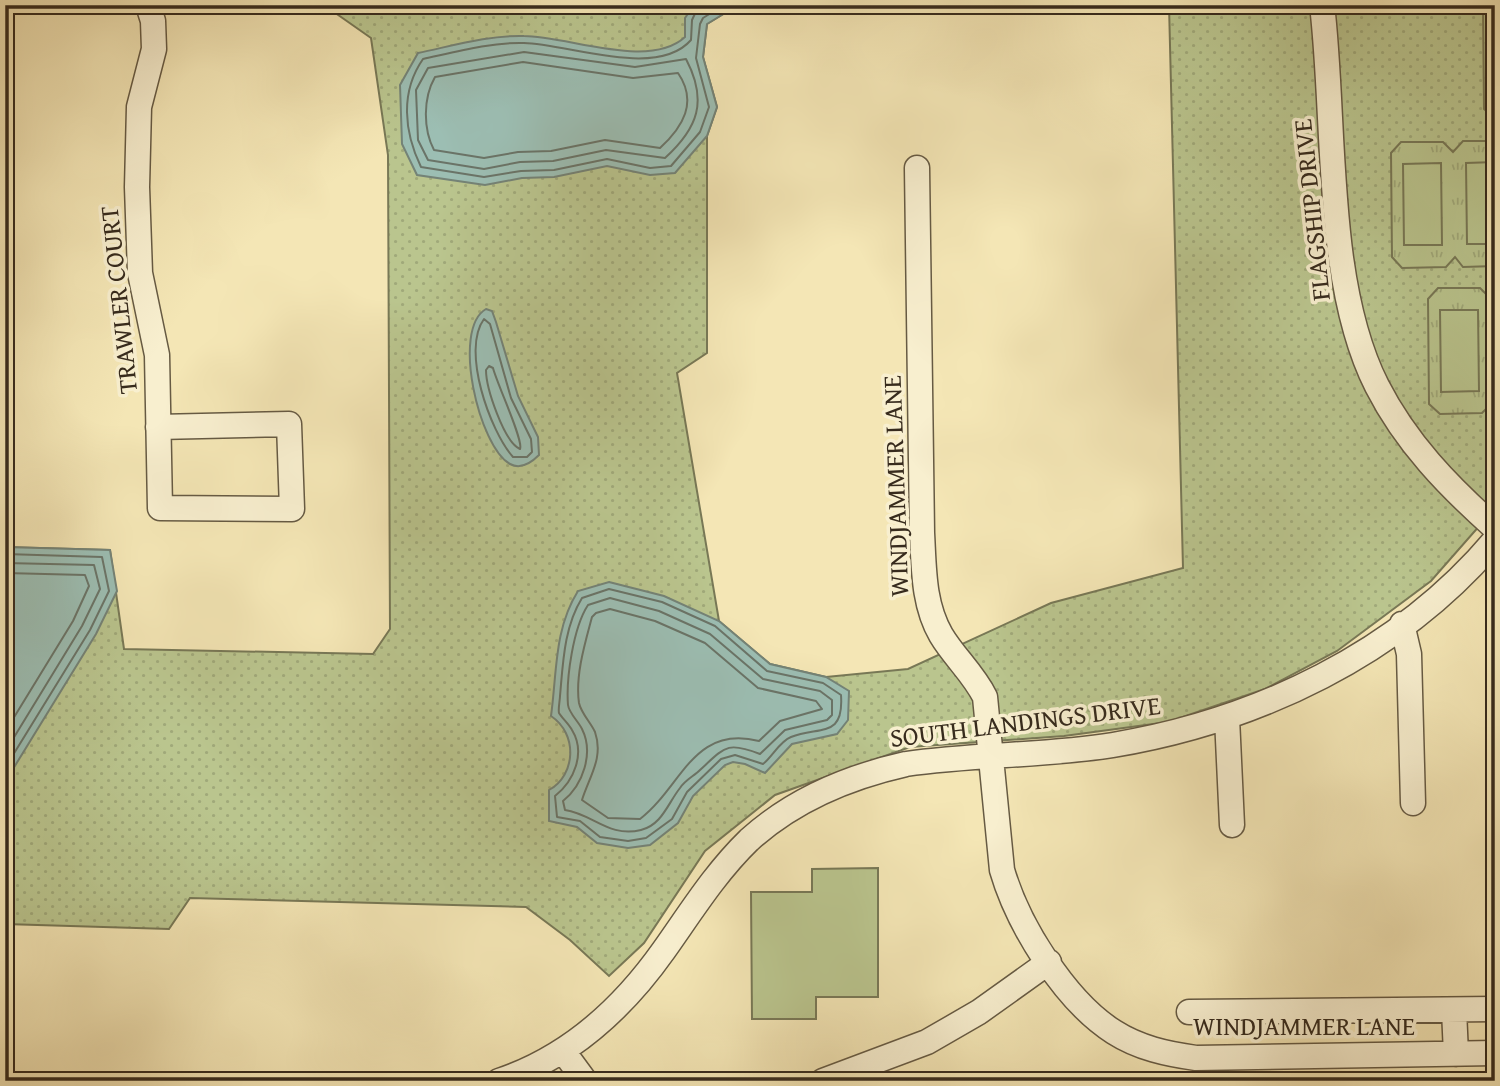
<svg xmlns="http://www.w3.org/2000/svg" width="1500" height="1086" viewBox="0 0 1500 1086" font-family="'Gentium Book Plus',serif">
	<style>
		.grass { fill: url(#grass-dots); stroke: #787856; stroke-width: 2 }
		.park { fill: url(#park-tufts); stroke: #787856; stroke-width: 2 }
		.pitch { fill: #bac58e; stroke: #787856; stroke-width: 2 }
		.water { fill: #9cbeb3; stroke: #748377; stroke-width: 2 }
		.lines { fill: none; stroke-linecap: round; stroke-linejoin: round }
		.shore { stroke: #6a7468; stroke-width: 2 }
		.minor-casing { stroke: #665a43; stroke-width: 27 }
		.minor { stroke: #f8efcf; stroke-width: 24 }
		.labels { text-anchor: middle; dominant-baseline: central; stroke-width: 7; stroke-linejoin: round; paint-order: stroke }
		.street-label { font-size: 26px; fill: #372b1d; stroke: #f8efcf }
	</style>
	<defs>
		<pattern id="grass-dots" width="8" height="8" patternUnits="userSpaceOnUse" patternTransform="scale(1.75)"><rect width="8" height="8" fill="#bac58e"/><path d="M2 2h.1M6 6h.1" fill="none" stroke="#a0a97a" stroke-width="1.8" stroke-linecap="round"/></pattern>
		<pattern id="park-tufts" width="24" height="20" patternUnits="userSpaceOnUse" patternTransform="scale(1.75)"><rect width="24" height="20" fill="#bac58e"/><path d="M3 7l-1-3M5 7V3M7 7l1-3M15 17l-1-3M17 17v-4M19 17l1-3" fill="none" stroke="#a0a97a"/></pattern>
	</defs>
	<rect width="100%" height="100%" fill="#f4e6b5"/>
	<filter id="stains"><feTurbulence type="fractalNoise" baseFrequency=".00286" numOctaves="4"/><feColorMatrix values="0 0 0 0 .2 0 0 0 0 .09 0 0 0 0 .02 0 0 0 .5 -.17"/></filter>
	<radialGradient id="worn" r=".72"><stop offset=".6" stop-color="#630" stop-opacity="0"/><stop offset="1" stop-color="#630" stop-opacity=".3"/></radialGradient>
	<path class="grass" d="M324,5H738L707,24L703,57L717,107L707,136V353L677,373L719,621L770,664L826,677L908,669L1051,603L1183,568L1169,5H1495V508L1431,581L1337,651L1265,689L1168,722L1064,736L910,747L775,795L705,851L644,943L609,976L570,940L526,907L190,898L169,929L5,924V547L110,550L124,649L373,654L390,629L388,155L371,38Z"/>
	<path class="park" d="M1483,5H1495V118L1484,109Z
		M1463,141H1495V266L1463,267L1455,257L1446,267L1402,268L1392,257L1391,153L1401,142H1443L1453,152Z
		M1438,288H1480L1490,298L1495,294V405L1492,403L1482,413L1440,414L1429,404L1428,299Z"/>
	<path class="pitch" d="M1495,162V244H1467L1466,163Z
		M1441,163L1442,245H1404L1403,164Z
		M1440,310H1478L1479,391L1441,392Z
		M878,868V997H816V1019H752L751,892H812V869Z"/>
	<path class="water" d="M694,5H738L707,24L703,57L717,107L707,136L675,173L650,175L607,166L554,177L522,178L485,185L417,175L402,144L400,85L418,53C452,46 489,35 524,36C568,36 649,70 685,37V18Z
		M486,309L492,311L496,322L518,396L538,437L539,455C531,463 521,470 510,464C479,447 451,329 486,309Z
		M5,547L110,550L117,591L96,634L5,782Z
		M609,582L664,596L719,621L770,664L826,677L849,691L848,720L837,734L792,744L765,773L745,764L733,762L725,765L693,796L678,823L650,845L628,848L597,843L577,827L549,821V790C576,775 578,734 551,716C557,673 554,629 578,591Z"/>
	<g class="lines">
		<path class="shore" d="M699,5L692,20L691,40C657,79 569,44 524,43C492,42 455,52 423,59C400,92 404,132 421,167L484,177L521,171L554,170L607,159L650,168L671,166L700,132L709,107L696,58L700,24L703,18L724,5
			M524,52L635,67L686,59C708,101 698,128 665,158L606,150L553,161L520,162L484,169L428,160L418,140L416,90L428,68Z
			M523,62L633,78L678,73C698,102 683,127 660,148L605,140L551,151L518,152L484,158L434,150C423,129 423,98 435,77Z
			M484,319L490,324L511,398L531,439L532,452L527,457H513C490,431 461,350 484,319Z
			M489,366L493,368C497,384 524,441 520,449C504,442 486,388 486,370Z
			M5,554L102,557L109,591L90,630L5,768
			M5,563L94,565L100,589L82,626L5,752
			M5,573L85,575L89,586L73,621L5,732
			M609,589L662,602L715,626L767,671L823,683L841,695C844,738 821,726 791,737C780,741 772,757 763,764L735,755L721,759L687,792L672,819L646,838L628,841L600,837L580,821L557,817L555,796C574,781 586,753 572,730C569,724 562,718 559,713C558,709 560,700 560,696C563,663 564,627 582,598Z
			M610,598L659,611L710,634L763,679L820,691L832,700V715L827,720L785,730L760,754C727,741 725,747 700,770C694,776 685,780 680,788C668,803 662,825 641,830C609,838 593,814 565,810L563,801C583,785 594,753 582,729C578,721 569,713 568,705C566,679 573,628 588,605Z
			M610,609L655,621L705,643L758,688L816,701L822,709L780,721L759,741C693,724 682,787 640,819L608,818L582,800C589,777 604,758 595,732C591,723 581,713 579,703C575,676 585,643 592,617L596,613Z"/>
		<g class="minor-casing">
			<path id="minor" d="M148,5L153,21L154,49L139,107L137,187L140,273L157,355L160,508L292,509L289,424L158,427
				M1322,5C1336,121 1324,282 1377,386C1406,443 1448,486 1495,528
				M917,168L922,533C924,568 923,604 941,635C954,657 973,673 985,697L1002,870C1018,925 1065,1001 1114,1032C1139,1048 1167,1054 1196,1058L1495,1053
				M1402,624L1409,654L1413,803
				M1227,718L1232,825
				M1454,1010L1456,1054
				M1189,1012L1495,1009
				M563,1051L585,1081
				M499,1081C568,1058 623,1008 664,950C691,912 715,873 749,840C793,800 848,777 906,764C974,754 1045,756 1113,745C1257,721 1399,654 1495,540
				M823,1081L927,1042L979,1012L1049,962"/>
		</g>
		<use href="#minor" class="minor"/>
	</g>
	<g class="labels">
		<g class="street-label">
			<text transform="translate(1311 210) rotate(-96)">FLAGSHIP DRIVE</text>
			<text transform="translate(118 300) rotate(-96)">TRAWLER COURT</text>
			<text transform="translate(895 486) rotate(-92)">WINDJAMMER LANE</text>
			<text transform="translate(1025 721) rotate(-7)">SOUTH LANDINGS DRIVE</text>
			<text x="1304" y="1025">WINDJAMMER LANE</text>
		</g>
	</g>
	<rect width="1500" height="1086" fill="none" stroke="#f4e6b5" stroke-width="28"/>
	<rect x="7" y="7" width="1486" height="1072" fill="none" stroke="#372b1d" stroke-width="3.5"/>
	<rect x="14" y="14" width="1472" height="1058" fill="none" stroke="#372b1d" stroke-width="2"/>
	<rect width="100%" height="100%" filter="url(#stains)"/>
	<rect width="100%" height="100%" fill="url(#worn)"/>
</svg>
